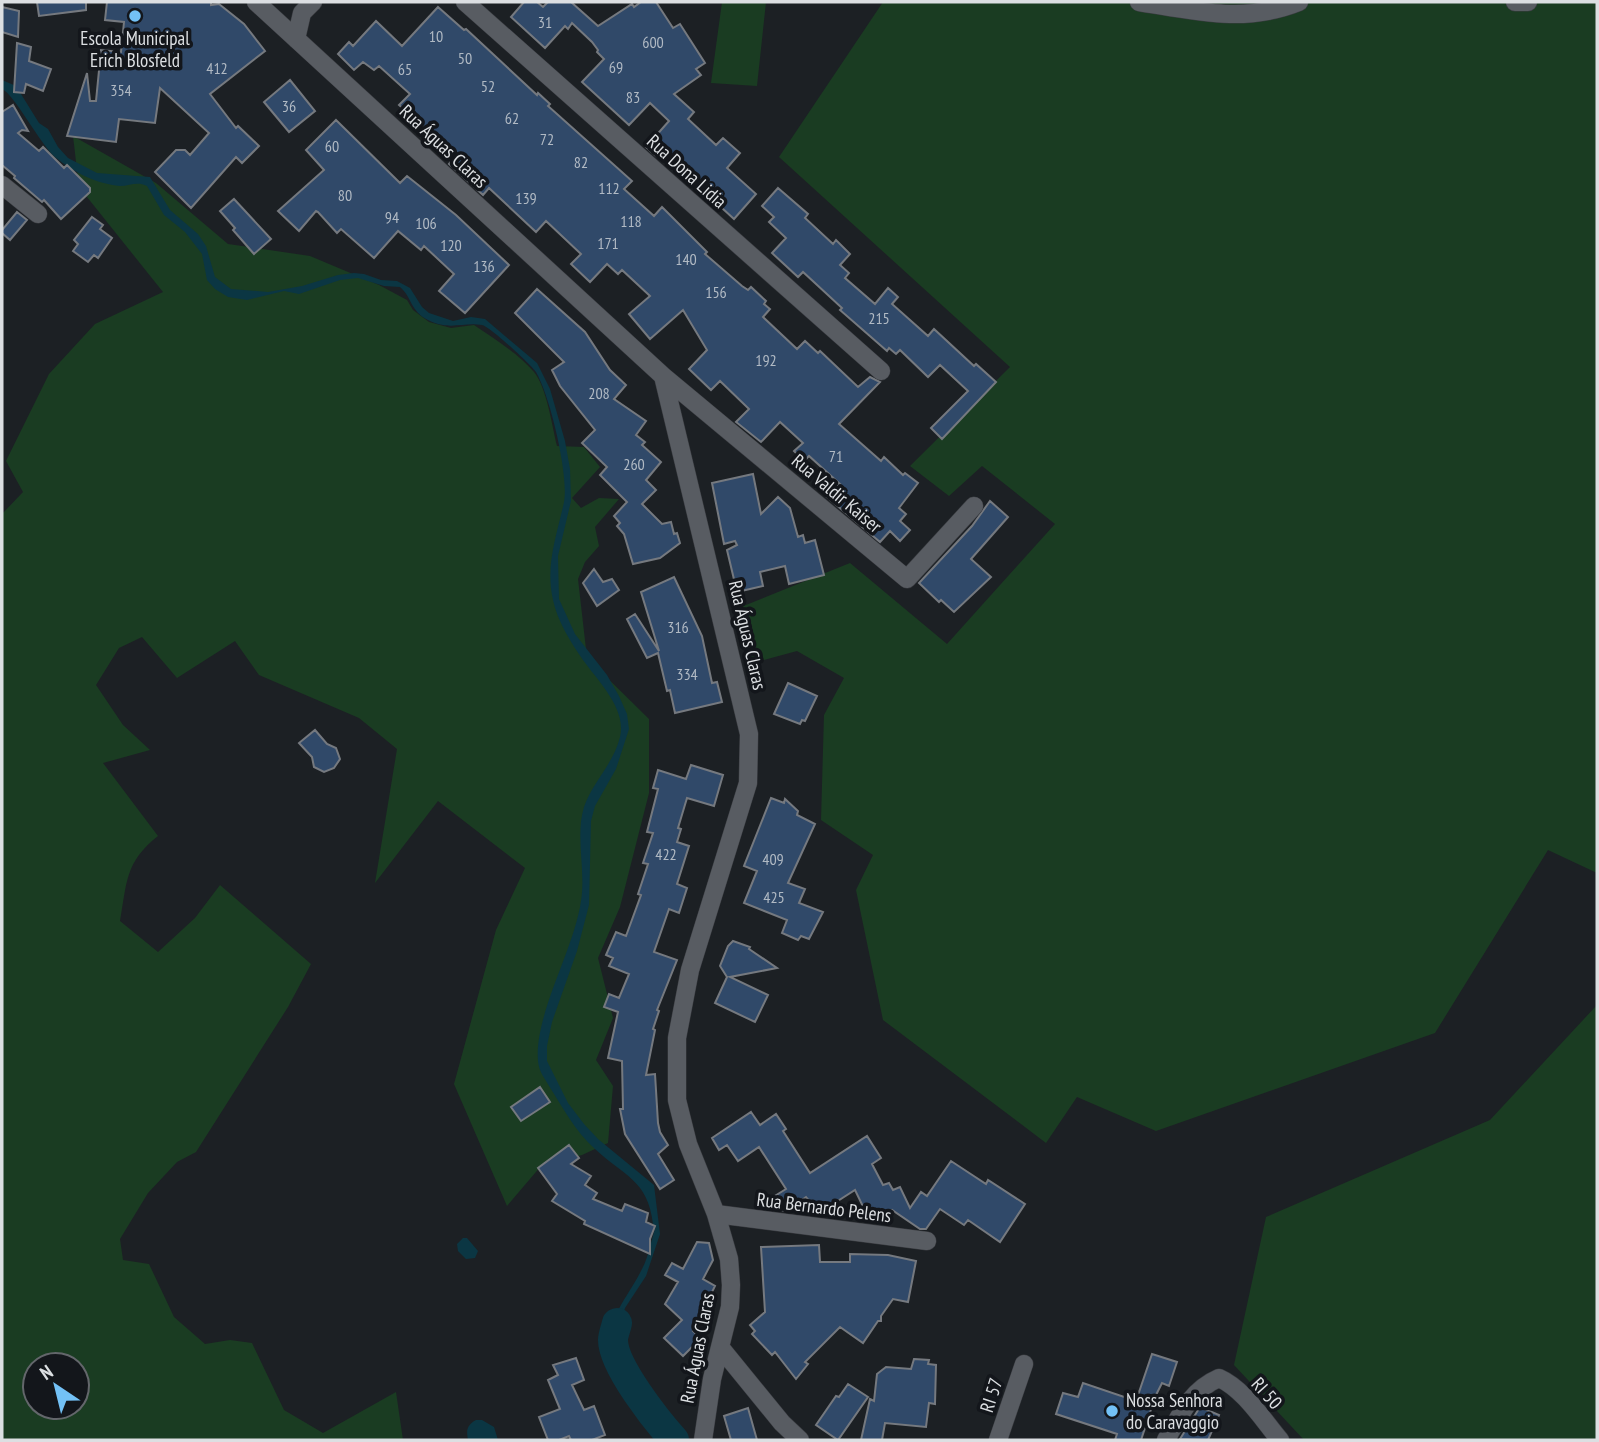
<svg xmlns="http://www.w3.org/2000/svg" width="1599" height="1442" viewBox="0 0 1599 1442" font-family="'PT Sans Narrow',sans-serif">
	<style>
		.green { fill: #1a3c22; fill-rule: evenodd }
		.water { fill: #0b3643 }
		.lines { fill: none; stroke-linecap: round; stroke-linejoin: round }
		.river { stroke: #0b3643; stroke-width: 30 }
		.building { fill: #304969; stroke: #75797f; stroke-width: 2 }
		.street-casing { stroke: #3a3c41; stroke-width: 19 }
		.street { stroke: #585c62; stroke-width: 18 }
		.poi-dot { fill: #73c1f6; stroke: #13161b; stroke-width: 2.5 }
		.labels { text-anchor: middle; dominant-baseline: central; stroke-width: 7; stroke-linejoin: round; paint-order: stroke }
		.number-label { font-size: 16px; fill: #b1bac4 }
		.poi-label { font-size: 19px; fill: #dcdfe2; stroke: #13161b }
		.street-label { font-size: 19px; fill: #dcdfe2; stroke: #13161b }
	</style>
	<rect width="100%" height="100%" fill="#1c2024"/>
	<path class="green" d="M722,2H766L757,86L711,83Z
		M883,2H1597V873L1548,850L1435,1033L1156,1131L1077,1097L1046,1143L883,1020L856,890L873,855L821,820L824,715L844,678L797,651L749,664L736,609L850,563L947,644L1055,524L982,466L949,496L910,466L1010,367L779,157Z
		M73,136L156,183L228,244L310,256L379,285L407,300L413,310L429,322L451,328L474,325C493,338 519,354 534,372C547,388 552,426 557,446L584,447L600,467L572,498L581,508L599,498L619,499L595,527L599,546L585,562L578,579L587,658L649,719V793L620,907L598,958L613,1018L596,1060L613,1086L608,1143L582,1155L541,1166L507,1206L454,1084L496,930L525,868L438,801L375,883L397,749L359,718L259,675L235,641L177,678L142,637L119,648L96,685L123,725L150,750L103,763L158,836C125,862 127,882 120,921L158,952L195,918L220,885L311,964L288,1007L196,1152L177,1162L148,1193L120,1239L123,1260L149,1264L174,1317L205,1344L230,1340L252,1343L284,1410L323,1433L396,1392L403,1440H2V514L23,492L6,461L49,374L95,324L163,292L79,187ZM35,1365H77V1407H35Z
		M1597,1005V1440H1304L1234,1365L1266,1217L1490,1120Z"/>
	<path class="water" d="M2,80L16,86L39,123L48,129L58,147L68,158L97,173L150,177L170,210L198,234L206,246L215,277L231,289L268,292L302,286L338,275L354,273L364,274L381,280L397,281L410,288L422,307L429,313L453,321L471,317L485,319L537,363L550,389L565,441L570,469L571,501L558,556L559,599L575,634L607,675L619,696L627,714L629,729L616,769L595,806L591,821L589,905L577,951L552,1022L547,1046V1061L568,1103L584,1124L598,1139L654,1185L660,1234L646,1276L625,1308L617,1338L625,1364L617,1361C600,1322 626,1302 642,1269C649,1256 651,1240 656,1226L653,1224C648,1180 624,1176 595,1149C575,1131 563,1108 549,1086C544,1077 539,1072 538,1061C534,1015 574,950 581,901C586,871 575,836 584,807C592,783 614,763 620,737C627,709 598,681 583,660C571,643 557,620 553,600C545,565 557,535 564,502C569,475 550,396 536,372C532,365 489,326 482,325C463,322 449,331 428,320C410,311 412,297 400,287L384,286L358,278L340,280L299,294L284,291L247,300L228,297L215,289L207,280L202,254L185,232L164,215L147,186C137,181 130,186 120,186C97,184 73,172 55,157C40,144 14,94 2,89Z
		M463,1238H467L478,1251L475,1258L466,1259L458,1251L457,1244Z
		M621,1371L630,1373L645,1398L681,1440H669L664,1435L633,1394Z
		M476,1420H482L494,1427L498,1440H468C466,1430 467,1425 476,1420Z"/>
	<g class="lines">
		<path class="river" d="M617,1323C616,1328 613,1335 613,1340C613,1366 657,1421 674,1440"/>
	</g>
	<path class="building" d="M37,2H86V10L39,16Z
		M107,2H211V5L219,4L244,24L265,51L210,94L236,128L238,126L259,146L242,163L236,157L191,208L155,172L176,150H185L190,155L209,133L160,88L155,123L119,119L116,142L67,136L87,73L90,101H96L101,50L121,52L124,22L105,20Z
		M524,2H537L543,7L548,2H571L598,26L632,4L634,7L641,2H656L673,28L680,24L705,63L696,69L701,75L674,94L694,112L688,119L716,145L723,138L740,153L727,168L756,194L734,219L660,151L656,156L646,147L669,121L650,103L629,125L582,82L604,59L597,52L598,50L592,42L572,23L568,29L565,26L545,48L511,17Z
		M2,7L19,11L18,37L2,32Z
		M438,7L464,30L466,29L537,95L538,93L550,104L548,106L632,181L624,189L654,216L662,207L707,252L705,254L742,286L748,290L751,287L766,301L764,304L770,309L763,317L797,349L805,341L818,353L820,351L858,387L870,377L880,382L839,424L881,461L884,457L903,475L905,473L918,483L899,508L906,514L900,521L910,530L900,541L890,531L880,542L827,497L840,484L809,456L804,461L794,451L803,443L780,422L761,442L736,422L749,409L720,381L711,390L689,369L707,350L683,310L650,339L629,314L650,296L622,270L618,274L607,264L590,282L571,264L581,254L546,221L536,232L489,188L483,195L449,164L453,159L428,137L429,134L426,129L399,105L410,94L379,66L374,70L363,62L354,70L338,54L349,42L353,46L376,21L402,46Z
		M17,43L31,47L29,61L51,69L43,91L26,84L24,93L14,92Z
		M290,80L315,111L289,132L264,102Z
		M13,105L28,131L22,130L18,133L39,151L43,147L64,168L67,165L90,188V192L61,219L44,200L42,202L14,178L15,176L2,165V112Z
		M336,120L400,183L407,176L456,215L509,265L465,313L439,291L454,274L424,246L421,250L398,231L374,258L341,229L337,233L318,212L316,211L299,231L278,211L324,170L306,150Z
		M778,188L808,214L805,218L833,244L836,240L850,254L840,265L849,273L845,278L875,304L888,288L898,297L892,304L928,336L934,329L974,366L976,364L996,382L942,439L931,428L968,391L940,365L928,377L900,350L896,354L889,348L887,351L840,310L842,308L803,272L798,277L772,253L786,238L769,222L774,217L762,206Z
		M234,199L271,239L254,254L233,230L235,228L220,211Z
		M17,212L27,220L10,240L2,233V230Z
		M92,217L103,225L100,229L112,238L98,258L94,255L88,262L73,251L78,244L74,240Z
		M537,289L585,332L610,370L626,385L614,399L646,421L636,435L645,442L642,445L661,462L646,480L656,490L642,504L662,524L671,522L674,534L677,533L680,543L660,558L633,564L624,534L617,526L620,523L614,516L627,502L600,475L607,467L582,443L595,430L560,386L552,370L564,362L515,313Z
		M753,474L761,514L778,497L790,508L798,537L803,535L805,543L815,540L824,575L789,584L785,566L760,572L763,586L737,592L727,550L737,545L735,541L724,544L712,483Z
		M990,501L1008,517L971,559L991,577L954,612L941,600L939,602L919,583L972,526Z
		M594,569L603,582L612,579L619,590L597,606L583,583Z
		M674,577L702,636L712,683L717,682L722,702L675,713L670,690L667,691L658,653L647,658L627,619L635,614L659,651L641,592Z
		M788,683L817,696L805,721L802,720L800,724L774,714Z
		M315,730L327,744L336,748L340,759L334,768L324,772L314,767L312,757L299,743Z
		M691,765L723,775L714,806L687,798L678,828L681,829L677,842L689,846L677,884L687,888L679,913L669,909L654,952L677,960L657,1010L659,1011L653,1029L655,1030L646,1075L655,1074L658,1123L660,1132L668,1145L658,1154L674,1180L660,1189L625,1134L620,1109H623L622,1061L608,1058L618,1012L604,1007L609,994L619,998L629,974L609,966L613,958L606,955L616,932L626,936L641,895L638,894L648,864L643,863L653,833L647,832L658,789L653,788L658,770L686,779Z
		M771,798L784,803L785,799L798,811L797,815L815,824L788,883L805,889L799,903L823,912L809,939L801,936L798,940L782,933L787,920L744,903L757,871L744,866Z
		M733,941L750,947L749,949L777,968L730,977L768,995L755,1022L715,1003L727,977L720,966L728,946Z
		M540,1087L550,1102L521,1121L511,1107Z
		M751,1112L760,1125L776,1114L786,1129L783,1131L810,1173L867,1136L881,1158L872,1164L883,1185L889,1183L893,1190L900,1187L910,1208L921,1192L927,1196L951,1161L986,1184L988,1180L1025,1204L1000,1242L968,1220L964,1225L940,1209L926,1229H920L892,1210L870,1221L855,1190L819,1213L806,1197L786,1211L757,1207L786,1189L759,1147L738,1161L727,1145L719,1150L712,1138Z
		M569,1145L579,1158L571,1164L591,1176L585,1185L597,1193L593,1199L622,1211L625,1204L648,1213L646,1222L655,1226L650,1239V1254L584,1224L585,1221L552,1201L557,1194L538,1168Z
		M697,1242L709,1243L713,1260L703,1279L715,1286L693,1331L699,1337L695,1341L696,1343L683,1356L664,1338L682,1320L665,1304L678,1282L665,1275L672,1263L683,1269Z
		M819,1245L820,1262H850V1254L888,1255L916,1261L908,1302L893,1299L881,1316V1321H878L863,1343L840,1327L805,1362L808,1364L796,1379L775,1352L772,1355L752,1334L755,1331L750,1325L765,1312L761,1247Z
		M1152,1354L1177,1362L1169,1386L1162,1383L1156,1395L1141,1440H1115L1117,1434L1056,1414L1063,1393L1078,1397L1083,1383L1136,1401Z
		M576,1358L584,1380L572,1385L584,1410L594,1406L605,1435L592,1440H571L569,1436L559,1440H548L539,1417L560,1409L548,1380L558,1375L553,1365Z
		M914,1359L929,1360L928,1364L936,1365L935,1404L929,1403L926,1427L885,1423L882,1440H861L870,1399L874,1401L877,1374L886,1367L911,1369Z
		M848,1384L868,1397L838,1440L816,1425L836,1396L839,1397Z
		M1200,1407L1219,1415L1208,1440L1180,1439Z
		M748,1408L757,1440H731L724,1416Z"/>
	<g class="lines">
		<g class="street-casing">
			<path id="street" d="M256,2L663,376L749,734L748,783L690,970L677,1038V1100L688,1144L716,1214L729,1259L731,1285L730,1307L712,1379L703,1440
				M465,2L881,371
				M1139,2C1195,11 1245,24 1299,2
				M1515,2H1528
				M296,39L302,13L313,2
				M2,185L38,214
				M663,376L907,579L974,506
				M716,1214L927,1241
				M720,1347L782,1423L800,1440
				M998,1440L1024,1364
				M1166,1440C1180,1415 1191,1390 1219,1378C1244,1389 1263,1420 1280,1440"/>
		</g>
		<use href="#street" class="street"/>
	</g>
	<g class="poi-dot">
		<circle cx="135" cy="16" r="7"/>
		<circle cx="1112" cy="1411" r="7"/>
	</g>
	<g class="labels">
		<g class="number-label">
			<text x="545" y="22">31</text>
			<text x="436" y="36">10</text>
			<text x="653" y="42">600</text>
			<text x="465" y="58">50</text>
			<text x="616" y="67">69</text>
			<text x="217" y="68">412</text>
			<text x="405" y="69">65</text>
			<text x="488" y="86">52</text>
			<text x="121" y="90">354</text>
			<text x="633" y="97">83</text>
			<text x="289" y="106">36</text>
			<text x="512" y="118">62</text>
			<text x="547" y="139">72</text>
			<text x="332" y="146">60</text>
			<text x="581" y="162">82</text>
			<text x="609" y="188">112</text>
			<text x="345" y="195">80</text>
			<text x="526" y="198">139</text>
			<text x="392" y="217">94</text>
			<text x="631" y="221">118</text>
			<text x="426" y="223">106</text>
			<text x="608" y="243">171</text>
			<text x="451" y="245">120</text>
			<text x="686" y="259">140</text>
			<text x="484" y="266">136</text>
			<text x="716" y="292">156</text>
			<text x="879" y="318">215</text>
			<text x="766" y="360">192</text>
			<text x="599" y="393">208</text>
			<text x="836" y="456">71</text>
			<text x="634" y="464">260</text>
			<text x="678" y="627">316</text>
			<text x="687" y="674">334</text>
			<text x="666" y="854">422</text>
			<text x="773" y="859">409</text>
			<text x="774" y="897">425</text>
		</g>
		<g class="poi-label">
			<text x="135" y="38">Escola Municipal<tspan x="135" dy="22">Erich Blosfeld</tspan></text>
			<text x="1126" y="1400" text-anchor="start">Nossa Senhora<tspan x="1126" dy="22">do Caravaggio</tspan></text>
		</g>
		<g class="street-label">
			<text transform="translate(444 146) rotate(43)">Rua Águas Claras</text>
			<text transform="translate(687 171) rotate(42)">Rua Dona Lidia</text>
			<text transform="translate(837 493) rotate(40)">Rua Valdir Kaiser</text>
			<text transform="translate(748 635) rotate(77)">Rua Águas Claras</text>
			<text transform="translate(824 1207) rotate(7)">Rua Bernardo Pelens</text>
			<text transform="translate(697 1348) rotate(-79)">Rua Águas Claras</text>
			<text transform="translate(1267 1393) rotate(48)">RI 50</text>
			<text transform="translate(991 1395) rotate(-72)">RI 57</text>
		</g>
	</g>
	<rect width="1599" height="1442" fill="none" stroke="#dcdfe2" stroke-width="7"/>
	<g transform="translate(56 1386) rotate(325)"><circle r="33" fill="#13161b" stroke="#63666b" stroke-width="2"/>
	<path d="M0-5L12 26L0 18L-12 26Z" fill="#73c1f6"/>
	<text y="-10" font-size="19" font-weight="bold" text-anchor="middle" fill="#dcdfe2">N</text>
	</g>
</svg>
